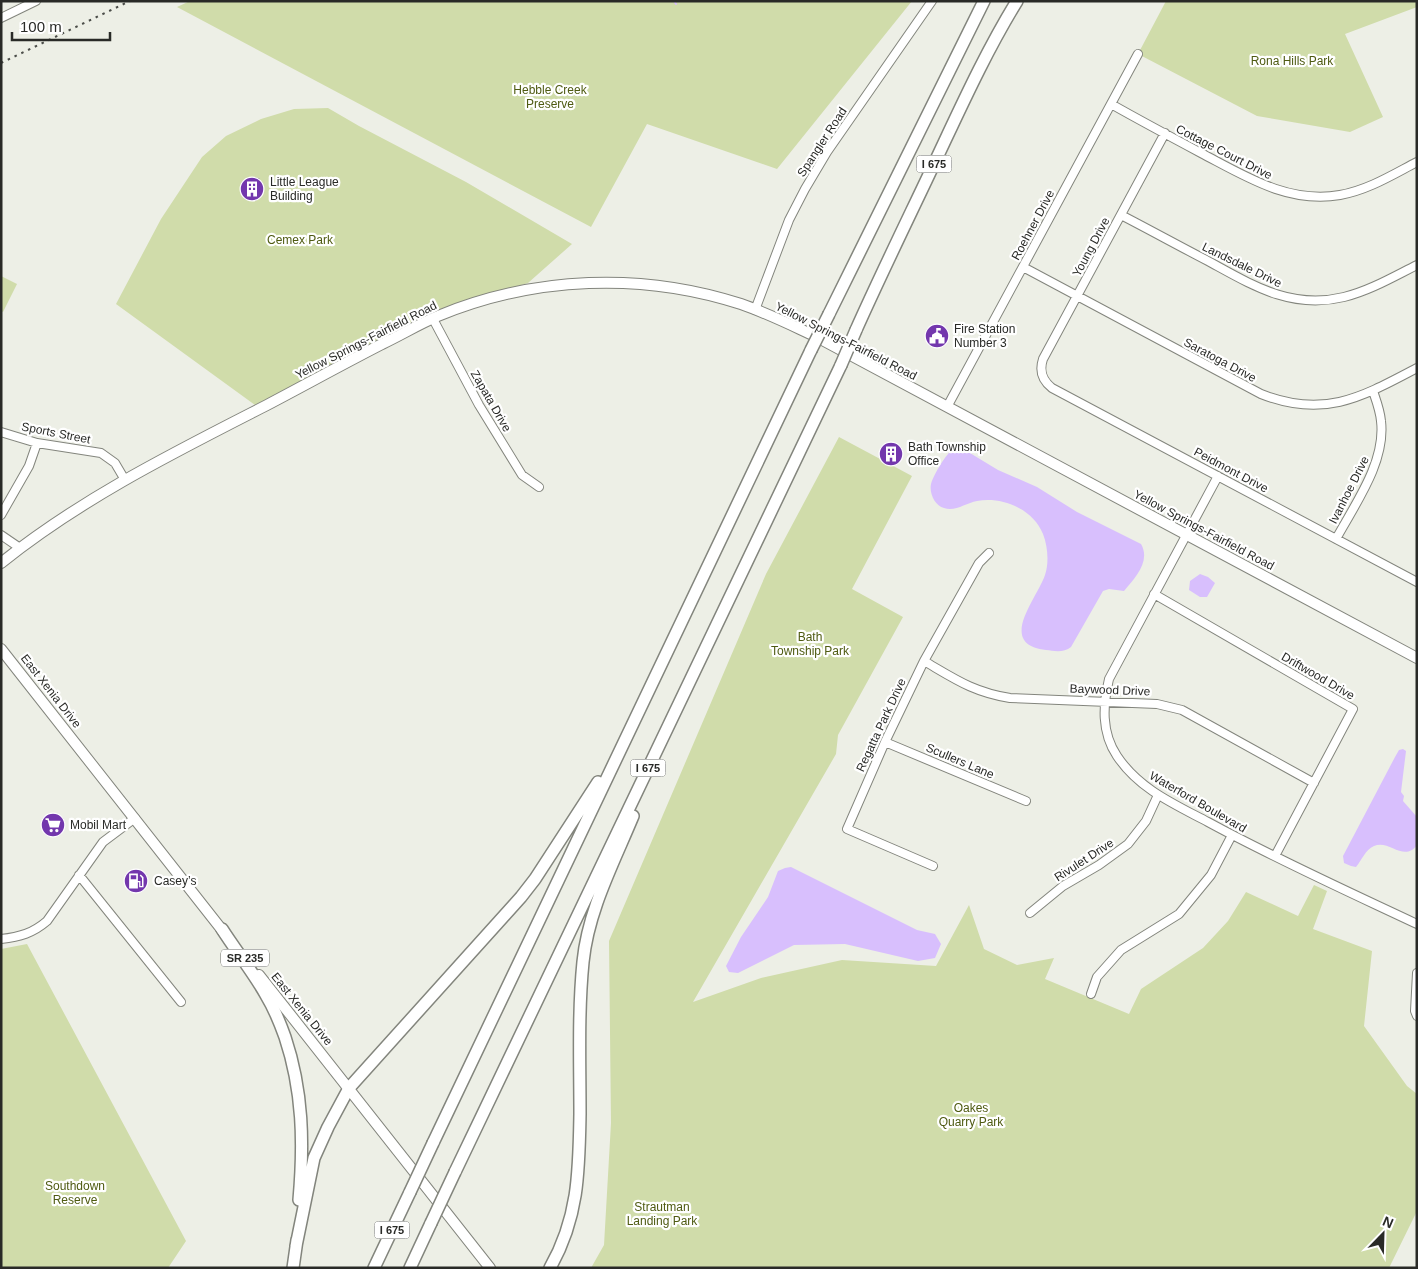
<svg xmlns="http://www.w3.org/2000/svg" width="1418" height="1269" viewBox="0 0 1418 1269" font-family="Helvetica,sans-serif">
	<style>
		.green { fill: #d0dcaa }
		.water { fill: #d8bffd }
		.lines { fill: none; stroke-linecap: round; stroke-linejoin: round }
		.stream { stroke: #d8bffd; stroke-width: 2 }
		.minor-casing { stroke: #83857d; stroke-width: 10 }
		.major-casing { stroke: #83857d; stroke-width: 12 }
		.highway-casing { stroke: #83857d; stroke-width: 14 }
		.minor { stroke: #fff; stroke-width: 8 }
		.major { stroke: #fff; stroke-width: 10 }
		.highway { stroke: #fff; stroke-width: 11 }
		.rail { stroke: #4b4d49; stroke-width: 2; stroke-dasharray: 2.5 5; stroke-linecap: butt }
		.highway-bridge-casing { stroke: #83857d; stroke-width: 14; stroke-linecap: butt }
		.highway-bridge { stroke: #fff; stroke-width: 11 }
		.labels { text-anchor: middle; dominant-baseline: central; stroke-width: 4.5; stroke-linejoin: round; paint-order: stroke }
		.shield { fill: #fff; stroke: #696a68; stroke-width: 1 }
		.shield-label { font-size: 11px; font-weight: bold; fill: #292a27 }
		.park-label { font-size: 12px; fill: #4f5b12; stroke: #fff }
		.street-label { font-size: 12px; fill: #292a27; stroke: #fff }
		.poi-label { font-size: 12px; fill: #292a27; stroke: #fff; text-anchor: start }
	</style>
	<rect width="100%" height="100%" fill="#edefe6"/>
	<path class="green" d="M190,1H912L777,169L647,124L591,227L177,7Z
		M1166,1H1417V7L1345,34L1383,117L1350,132L1257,116L1138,54Z
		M328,108L359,126L466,182L572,244L528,283L440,309L255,405L116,304L161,219L202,157L226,136L261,119L294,109Z
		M1,276L17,284L3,312L1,311Z
		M839,437L912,476L852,589L903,617L838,735L836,754L693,1002L761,978L842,960L936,966L969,905L984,949L1017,965L1054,958L1045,979L1129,1014L1141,989L1203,948L1228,921L1246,892L1298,916L1314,885L1327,891L1313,929L1372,951L1364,1026L1407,1086L1417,1094V1211L1389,1268H591L604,1245L611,1123L609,941L766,574Z
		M27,944L186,1241L168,1268H1V949Z"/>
	<path class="water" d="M953,449L965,450L998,470L1037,487L1077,512L1141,544C1151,561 1135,578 1124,591L1109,589L1103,591L1071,647C1064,653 1054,651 1046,650C996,644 1037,599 1045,575C1049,563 1048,547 1043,534C1033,509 1002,496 977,501C966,503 955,512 944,508C935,506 929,493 931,484C934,474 946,454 953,449Z
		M1200,574L1208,577L1215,583L1207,597H1200L1189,590L1190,581Z
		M1403,749L1406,751L1401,792L1404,796L1403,801L1417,817V845C1404,863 1389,839 1374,846C1365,850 1362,860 1356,867L1351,866L1344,863L1343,856L1395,757L1399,750Z
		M791,867L917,930L935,934L941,944L935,958L918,961L845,944L794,945L738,973L729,972L726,966L741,937L768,897L778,871L785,868Z"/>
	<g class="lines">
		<path class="stream" d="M674,1L676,4"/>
		<g class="minor-casing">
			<path id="minor" d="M1,18L36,1
				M1111,104C1141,121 1171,137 1201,153C1245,176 1288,204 1340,195C1368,190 1392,175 1417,162
				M1165,133L1043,359C1039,371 1042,380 1052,388L1417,582
				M1121,215C1150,230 1179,246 1208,261C1252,285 1291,310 1344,297C1369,291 1393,277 1417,265
				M1023,267L1261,394C1324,419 1362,397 1417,368
				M755,310L789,220L805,189L827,152L932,1
				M433,319L479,405L522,475L539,487
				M947,407L1138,54
				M1,432L37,443L101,453L115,463L125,480
				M1218,476L1109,679C1103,705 1101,732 1117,756C1139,789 1174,804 1208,822C1276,859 1347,891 1417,924
				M1,515L29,466L37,443
				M1,535L20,548
				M1336,539C1355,504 1386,462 1381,421C1380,410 1376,400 1373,391
				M1154,594L1353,709L1275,856
				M924,661C955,679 973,692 1010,698L1157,704L1182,710L1314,783
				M885,742L1026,801
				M933,866L847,829L885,742L924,661L979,563L989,553
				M79,875L181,1002
				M1030,913L1063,886L1099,865L1128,844L1146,821L1158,795
				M1,939C20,937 33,933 47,921L103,842L135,818
				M1417,973L1415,1011L1417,1016
				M1091,994L1097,977L1121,950L1179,914L1211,875L1232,835"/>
		</g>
		<g class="major-casing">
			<path id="major" d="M1,563C82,498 175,452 267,405C305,385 343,364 382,344C401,335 419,324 438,316C535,276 642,272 741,304C767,313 791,325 815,336L1417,658
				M1,649L226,935
				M259,975L490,1268"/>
		</g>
		<g class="highway-casing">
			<path id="highway" d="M829,314L984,1
				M856,330C881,274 908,219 934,164C960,109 985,53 1017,1
				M222,929C236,951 253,972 266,995C274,1008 280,1023 285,1037C303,1091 304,1143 299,1200
				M433,1143L811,350
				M455,1172C584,903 711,633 841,365
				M296,1246L314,1158L328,1127L349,1088L521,897L535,879L598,782
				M293,1268L297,1240
				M374,1268L410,1192
				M410,1268L431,1223
				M550,1268C579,1217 579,1170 580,1114C580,1064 578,1012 583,962C588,911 613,864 633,816"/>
		</g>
		<use href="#minor" class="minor"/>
		<use href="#major" class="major"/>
		<use href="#highway" class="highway"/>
		<path class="rail" d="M1,63L130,1"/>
		<g class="highway-bridge-casing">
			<path id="highway-bridge" d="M811,350L829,314
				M841,365L856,330
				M410,1192L433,1143
				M431,1223L455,1172"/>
		</g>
		<use href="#highway-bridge" class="highway-bridge"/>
	</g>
	<defs>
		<g id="building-disc" transform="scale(1.25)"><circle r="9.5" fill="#7337ad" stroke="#fff"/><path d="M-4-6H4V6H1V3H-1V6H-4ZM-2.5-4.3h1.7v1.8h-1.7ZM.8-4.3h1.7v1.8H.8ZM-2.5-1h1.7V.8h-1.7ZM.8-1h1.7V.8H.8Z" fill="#fff"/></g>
		<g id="civic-disc" transform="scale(1.25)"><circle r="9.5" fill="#7337ad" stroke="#fff"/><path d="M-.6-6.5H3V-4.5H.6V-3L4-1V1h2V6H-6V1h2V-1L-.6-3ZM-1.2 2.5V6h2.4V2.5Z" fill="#fff"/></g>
		<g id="supermarket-disc" transform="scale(1.25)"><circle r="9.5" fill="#7337ad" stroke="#fff"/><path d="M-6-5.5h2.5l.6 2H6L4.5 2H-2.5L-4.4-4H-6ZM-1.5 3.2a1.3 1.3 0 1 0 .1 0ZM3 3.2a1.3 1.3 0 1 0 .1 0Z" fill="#fff"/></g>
		<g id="fuel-disc" transform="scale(1.25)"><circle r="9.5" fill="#7337ad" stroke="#fff"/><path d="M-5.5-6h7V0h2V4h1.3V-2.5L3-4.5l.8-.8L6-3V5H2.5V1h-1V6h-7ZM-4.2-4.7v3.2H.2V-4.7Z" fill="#fff"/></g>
	</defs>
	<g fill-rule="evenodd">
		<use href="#building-disc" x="252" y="189"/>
		<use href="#civic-disc" x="937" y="336"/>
		<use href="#building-disc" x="891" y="454"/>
		<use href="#supermarket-disc" x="53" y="825"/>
		<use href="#fuel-disc" x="136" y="881"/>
	</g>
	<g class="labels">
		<g class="shield">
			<rect x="916.5" y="155.5" width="35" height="17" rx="4"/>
			<rect x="630.5" y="759.5" width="35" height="17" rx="4"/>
			<rect x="221" y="949.5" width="48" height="17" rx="4"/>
			<rect x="374.5" y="1221.5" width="35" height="17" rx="4"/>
		</g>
		<g class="shield-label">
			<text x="934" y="164">I 675</text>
			<text x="648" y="768">I 675</text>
			<text x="245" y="958">SR 235</text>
			<text x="392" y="1230">I 675</text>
		</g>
		<g class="park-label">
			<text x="1292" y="61">Rona Hills Park</text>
			<text x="550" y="90">Hebble Creek<tspan x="550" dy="14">Preserve</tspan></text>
			<text x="300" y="240">Cemex Park</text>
			<text x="810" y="637">Bath<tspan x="810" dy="14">Township Park</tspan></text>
			<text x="971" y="1108">Oakes<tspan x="971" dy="14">Quarry Park</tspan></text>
			<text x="75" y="1186">Southdown<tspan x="75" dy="14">Reserve</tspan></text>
			<text x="662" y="1207">Strautman<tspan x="662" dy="14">Landing Park</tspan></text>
		</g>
		<g class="street-label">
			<text transform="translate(822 142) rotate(-57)">Spangler Road</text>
			<text transform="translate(1224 152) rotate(27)">Cottage Court Drive</text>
			<text transform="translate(1033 225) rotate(-62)">Roehner Drive</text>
			<text transform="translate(1091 247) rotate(-62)">Young Drive</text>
			<text transform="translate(1242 265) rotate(26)">Landsdale Drive</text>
			<text transform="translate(366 340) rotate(-27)">Yellow Springs-Fairfield Road</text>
			<text transform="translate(846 341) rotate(27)">Yellow Springs-Fairfield Road</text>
			<text transform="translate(1220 360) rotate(28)">Saratoga Drive</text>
			<text transform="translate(491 401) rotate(60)">Zapata Drive</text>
			<text transform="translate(56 433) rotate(11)">Sports Street</text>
			<text transform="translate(1231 470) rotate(28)">Peidmont Drive</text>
			<text transform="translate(1349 490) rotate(-63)">Ivanhoe Drive</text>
			<text transform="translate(1204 530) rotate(28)">Yellow Springs-Fairfield Road</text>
			<text transform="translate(1318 676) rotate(30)">Driftwood Drive</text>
			<text transform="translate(1110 690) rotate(2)">Baywood Drive</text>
			<text transform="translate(51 691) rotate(52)">East Xenia Drive</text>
			<text transform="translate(881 725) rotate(-65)">Regatta Park Drive</text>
			<text transform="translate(960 761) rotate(23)">Scullers Lane</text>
			<text transform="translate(1198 802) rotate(30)">Waterford Boulevard</text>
			<text transform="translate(1084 860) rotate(-33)">Rivulet Drive</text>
			<text transform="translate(302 1009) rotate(51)">East Xenia Drive</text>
		</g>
		<g class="poi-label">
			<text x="270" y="182">Little League<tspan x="270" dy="14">Building</tspan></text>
			<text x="954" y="329">Fire Station<tspan x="954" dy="14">Number 3</tspan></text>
			<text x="908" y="447">Bath Township<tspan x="908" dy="14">Office</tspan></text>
			<text x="70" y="825">Mobil Mart</text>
			<text x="154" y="881">Casey’s</text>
		</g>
	</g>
	<rect width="1418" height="1269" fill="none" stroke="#292a27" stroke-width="5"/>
	<g transform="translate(1383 1234) rotate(23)" stroke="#ffffff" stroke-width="4" paint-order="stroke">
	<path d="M0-4L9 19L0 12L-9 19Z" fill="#292a27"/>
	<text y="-8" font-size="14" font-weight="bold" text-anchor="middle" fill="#292a27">N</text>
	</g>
	<path d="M12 32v8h98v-8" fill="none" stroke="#292a27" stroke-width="2.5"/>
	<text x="20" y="32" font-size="15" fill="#292a27" stroke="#ffffff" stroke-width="4" paint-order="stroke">100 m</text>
</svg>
